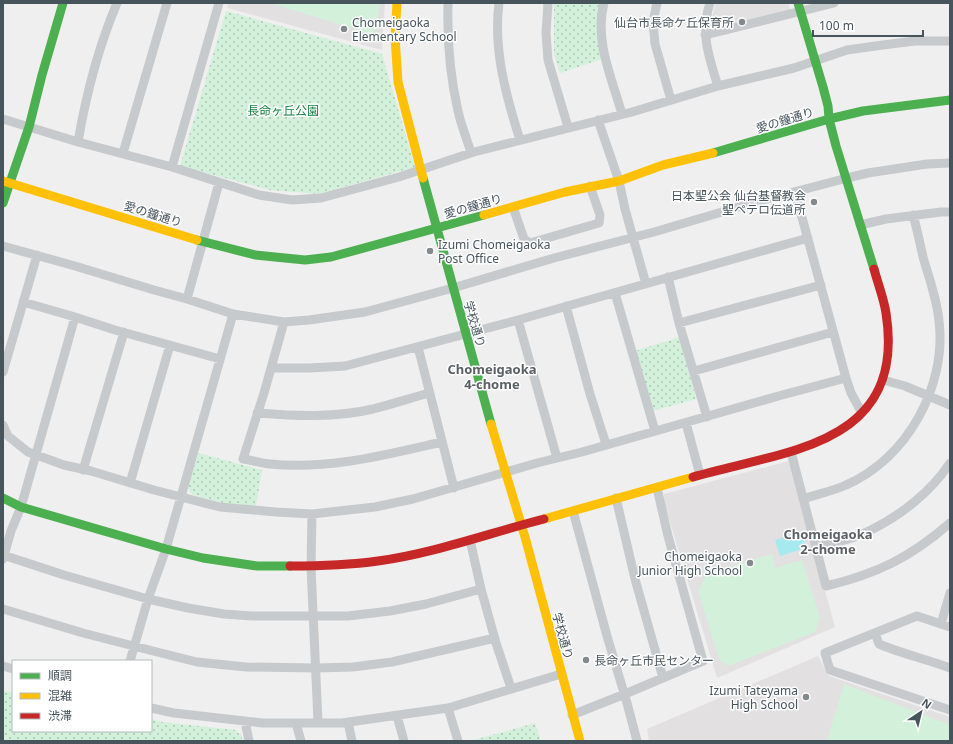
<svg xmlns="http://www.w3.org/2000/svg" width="953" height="744" viewBox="0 0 953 744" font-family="'Noto Sans','Noto Sans JP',sans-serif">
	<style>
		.education { fill: #e2e0e1 }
		.grass { fill: #d2f0da }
		.park { fill: url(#park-dots) }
		.water { fill: #a6e9ef }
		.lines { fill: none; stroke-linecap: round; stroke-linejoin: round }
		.street { stroke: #c6cacc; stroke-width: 9 }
		.fast { stroke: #4caf50; stroke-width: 9 }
		.slow { stroke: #ffc107; stroke-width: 9 }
		.jam { stroke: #c62828; stroke-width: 9 }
		.poi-dot { fill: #828a8f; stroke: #fff; stroke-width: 1.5 }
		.labels { text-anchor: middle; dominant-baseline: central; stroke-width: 3; stroke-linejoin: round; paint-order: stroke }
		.poi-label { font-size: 12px; fill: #46545c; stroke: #fff; text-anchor: end }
		.park-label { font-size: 12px; fill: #13813d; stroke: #fff }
		.street-label { font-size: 12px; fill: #46545c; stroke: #fff }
		.neighbourhood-label { font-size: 13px; font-weight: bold; fill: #5a6063; stroke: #fff }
	</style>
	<defs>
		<pattern id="park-dots" width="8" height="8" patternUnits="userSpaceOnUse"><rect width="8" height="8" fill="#d2f0da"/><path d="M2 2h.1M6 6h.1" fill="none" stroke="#acc5b4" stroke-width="1.8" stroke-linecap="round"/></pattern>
	</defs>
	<rect width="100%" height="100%" fill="#f0efef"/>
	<path class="education" d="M228,3H385L382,50L227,8Z
		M716,3H788L793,17L720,36L714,33L709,27Z
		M789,461L835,627L717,678L663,499L664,494Z
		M818,656L829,676L950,717V741H649L647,729Z"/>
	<path class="grass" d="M270,3H380L374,35Z
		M772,554L775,568L802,560L820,617L815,632L728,666L719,659L698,591L707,574Z
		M844,684L950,725V741H827Z"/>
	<path class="park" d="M554,3H601L602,59L560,73L554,55Z
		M226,11L382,54L415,167L318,194L270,190L180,166Z
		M680,337L696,399L652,411L635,351Z
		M199,453L262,470L256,506L223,503L193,495L187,487Z
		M3,691L13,692V731H151V719L162,722L236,730L241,735L243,741H3Z
		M535,723L541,741H470Z"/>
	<path class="water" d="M802,532L806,548L780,556L775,540Z"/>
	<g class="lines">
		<path class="street" d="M448,3C447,40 450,76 458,111C461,125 467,139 471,153
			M499,3C493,49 506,96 520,140
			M548,3L546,33L548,60L568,127
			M604,3C594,40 612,79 622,114
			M657,3L653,22L655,44L671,100
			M710,3C700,32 709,58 718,86
			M705,35L834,3
			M3,119L78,142L172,167L259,195L292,200L321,198L399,177L474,152L632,112L718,86L794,68L847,50L883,45L915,41H950
			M598,120L619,181L625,209L646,284
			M78,142C86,95 98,48 117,3
			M123,153L167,3
			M172,167L219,3
			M795,192L846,378L851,393L862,413
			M513,207L524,239L530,243L599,223L600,215L590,186
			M860,225L886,219L941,212H950
			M3,246L75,266L154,290L187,299L233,314L284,322L309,320L365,312L453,288L554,258L654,232L756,202L851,177L868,173L927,164L950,163
			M668,277L679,323L707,417
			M615,293L655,431
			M187,299L219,183
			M23,302L75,317L115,330L220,359
			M566,306L590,394L606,444
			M518,320L557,458
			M284,322L264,393L243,459C251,460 261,463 270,464C328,470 385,455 442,442
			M679,323L821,285
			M418,347L454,488
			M271,368H310L345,366L518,320L808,238
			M694,371L833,332
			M3,372L37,255
			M883,380L905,386L950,405
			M257,413C296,416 335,418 373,409C392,404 411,398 429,393
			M686,423L700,475
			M3,425L8,436L28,452L64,465L91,471L154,490L220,507L276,512L312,514L375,507L413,499L537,463L582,452L782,395L846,378
			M791,452L826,586C877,574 911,557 950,523
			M83,470L124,332
			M130,483L170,345
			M616,498L635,579L663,678
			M803,499C818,494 833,491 846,485C907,459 947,386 939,321C937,299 929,278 923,257C920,243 917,229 913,215
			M573,511L607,636L627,703L637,741
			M312,514L311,567L318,722
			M470,540L481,589L496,643L511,688
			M816,547C834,543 853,539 869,531C900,516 931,492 950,463
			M3,555L64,575L148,599L188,608L224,614L252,616H348L390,611L426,604L481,589
			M3,559L11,531L21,507L75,317
			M3,609L83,633L161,653L197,662L246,667L316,668L353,667L392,662L495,638
			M941,624L950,593
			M950,627L917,616L825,653L830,670L950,710
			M875,633L879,644C902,654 927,659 950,668
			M130,661L148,599L166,549L233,314
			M3,666L13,669
			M151,708L174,713L262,723H342L448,708L561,674
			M448,708L458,741
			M572,715L625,694L703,661L668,536L657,488
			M397,716L404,741
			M245,721L249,741
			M348,722L352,741
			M296,723L301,741"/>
		<path class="fast" d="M798,3L823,87L828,106L829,119L836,146L874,269
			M713,153L829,119L863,111L950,100
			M423,178L491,424
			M3,203L29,127L42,75L63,3
			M197,240L255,255L305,260L331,257L484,215
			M3,498L21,507L166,549L203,558L257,566H290"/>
		<path class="slow" d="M397,3L395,37L398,82L423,178
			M3,181L197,240
			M484,215L565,192L619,181L663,165L713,153
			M491,424L525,537L580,741
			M544,519L693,477"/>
		<path class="jam" d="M693,477C786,450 907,446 886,313C884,299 878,284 874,269
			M290,566C319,566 349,565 378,561C435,553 489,533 544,519"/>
	</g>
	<g class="poi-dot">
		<circle cx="742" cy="22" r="4"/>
		<circle cx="344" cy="29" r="4"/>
		<circle cx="814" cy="202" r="4"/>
		<circle cx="430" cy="251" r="4"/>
		<circle cx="750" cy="563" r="4"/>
		<circle cx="586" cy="660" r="4"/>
		<circle cx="806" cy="697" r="4"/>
	</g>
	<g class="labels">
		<g class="poi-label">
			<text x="352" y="22" text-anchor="start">Chomeigaoka<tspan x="352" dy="14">Elementary School</tspan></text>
			<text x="734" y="22">仙台市長命ケ丘保育所</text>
			<text x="806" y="195">日本聖公会 仙台基督教会<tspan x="806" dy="14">聖ペテロ伝道所</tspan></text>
			<text x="438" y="244" text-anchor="start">Izumi Chomeigaoka<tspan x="438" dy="14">Post Office</tspan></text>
			<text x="742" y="556">Chomeigaoka<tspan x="742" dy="14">Junior High School</tspan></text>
			<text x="594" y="660" text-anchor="start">長命ヶ丘市民センター</text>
			<text x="798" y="690">Izumi Tateyama<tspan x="798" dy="14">High School</tspan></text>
		</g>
		<g class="park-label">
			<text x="283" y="110">長命ヶ丘公園</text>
		</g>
		<g class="street-label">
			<text transform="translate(785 120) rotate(-17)">愛の鐘通り</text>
			<text transform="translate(473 206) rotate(-16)">愛の鐘通り</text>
			<text transform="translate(153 214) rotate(17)">愛の鐘通り</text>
			<text transform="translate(475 324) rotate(74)">学校通り</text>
			<text transform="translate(563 636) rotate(75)">学校通り</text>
		</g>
		<g class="neighbourhood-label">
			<text x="492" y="369">Chomeigaoka<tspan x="492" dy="15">4-chome</tspan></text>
			<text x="828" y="534">Chomeigaoka<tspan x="828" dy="15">2-chome</tspan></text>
		</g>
	</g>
	<rect width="953" height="744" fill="none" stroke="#46545c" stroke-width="8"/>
	<rect x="12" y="660" width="140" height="72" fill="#ffffff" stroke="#b5bbbe"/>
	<rect x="20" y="673" width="20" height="6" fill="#4caf50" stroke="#b5bbbe"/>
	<text x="48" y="680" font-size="12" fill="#46545c">順調</text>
	<rect x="20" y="693" width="20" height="6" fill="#ffc107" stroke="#b5bbbe"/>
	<text x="48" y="700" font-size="12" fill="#46545c">混雑</text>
	<rect x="20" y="713" width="20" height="6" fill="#c62828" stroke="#b5bbbe"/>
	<text x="48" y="720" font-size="12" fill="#46545c">渋滞</text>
	<g transform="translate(921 712) rotate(35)" stroke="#ffffff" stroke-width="3" paint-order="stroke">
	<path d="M0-3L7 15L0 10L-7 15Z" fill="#46545c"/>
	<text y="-6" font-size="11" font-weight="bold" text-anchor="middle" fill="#46545c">N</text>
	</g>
	<path d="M813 30v6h110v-6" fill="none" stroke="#46545c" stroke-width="2"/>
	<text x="819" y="30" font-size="12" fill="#46545c" stroke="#ffffff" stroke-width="3" paint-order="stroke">100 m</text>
</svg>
